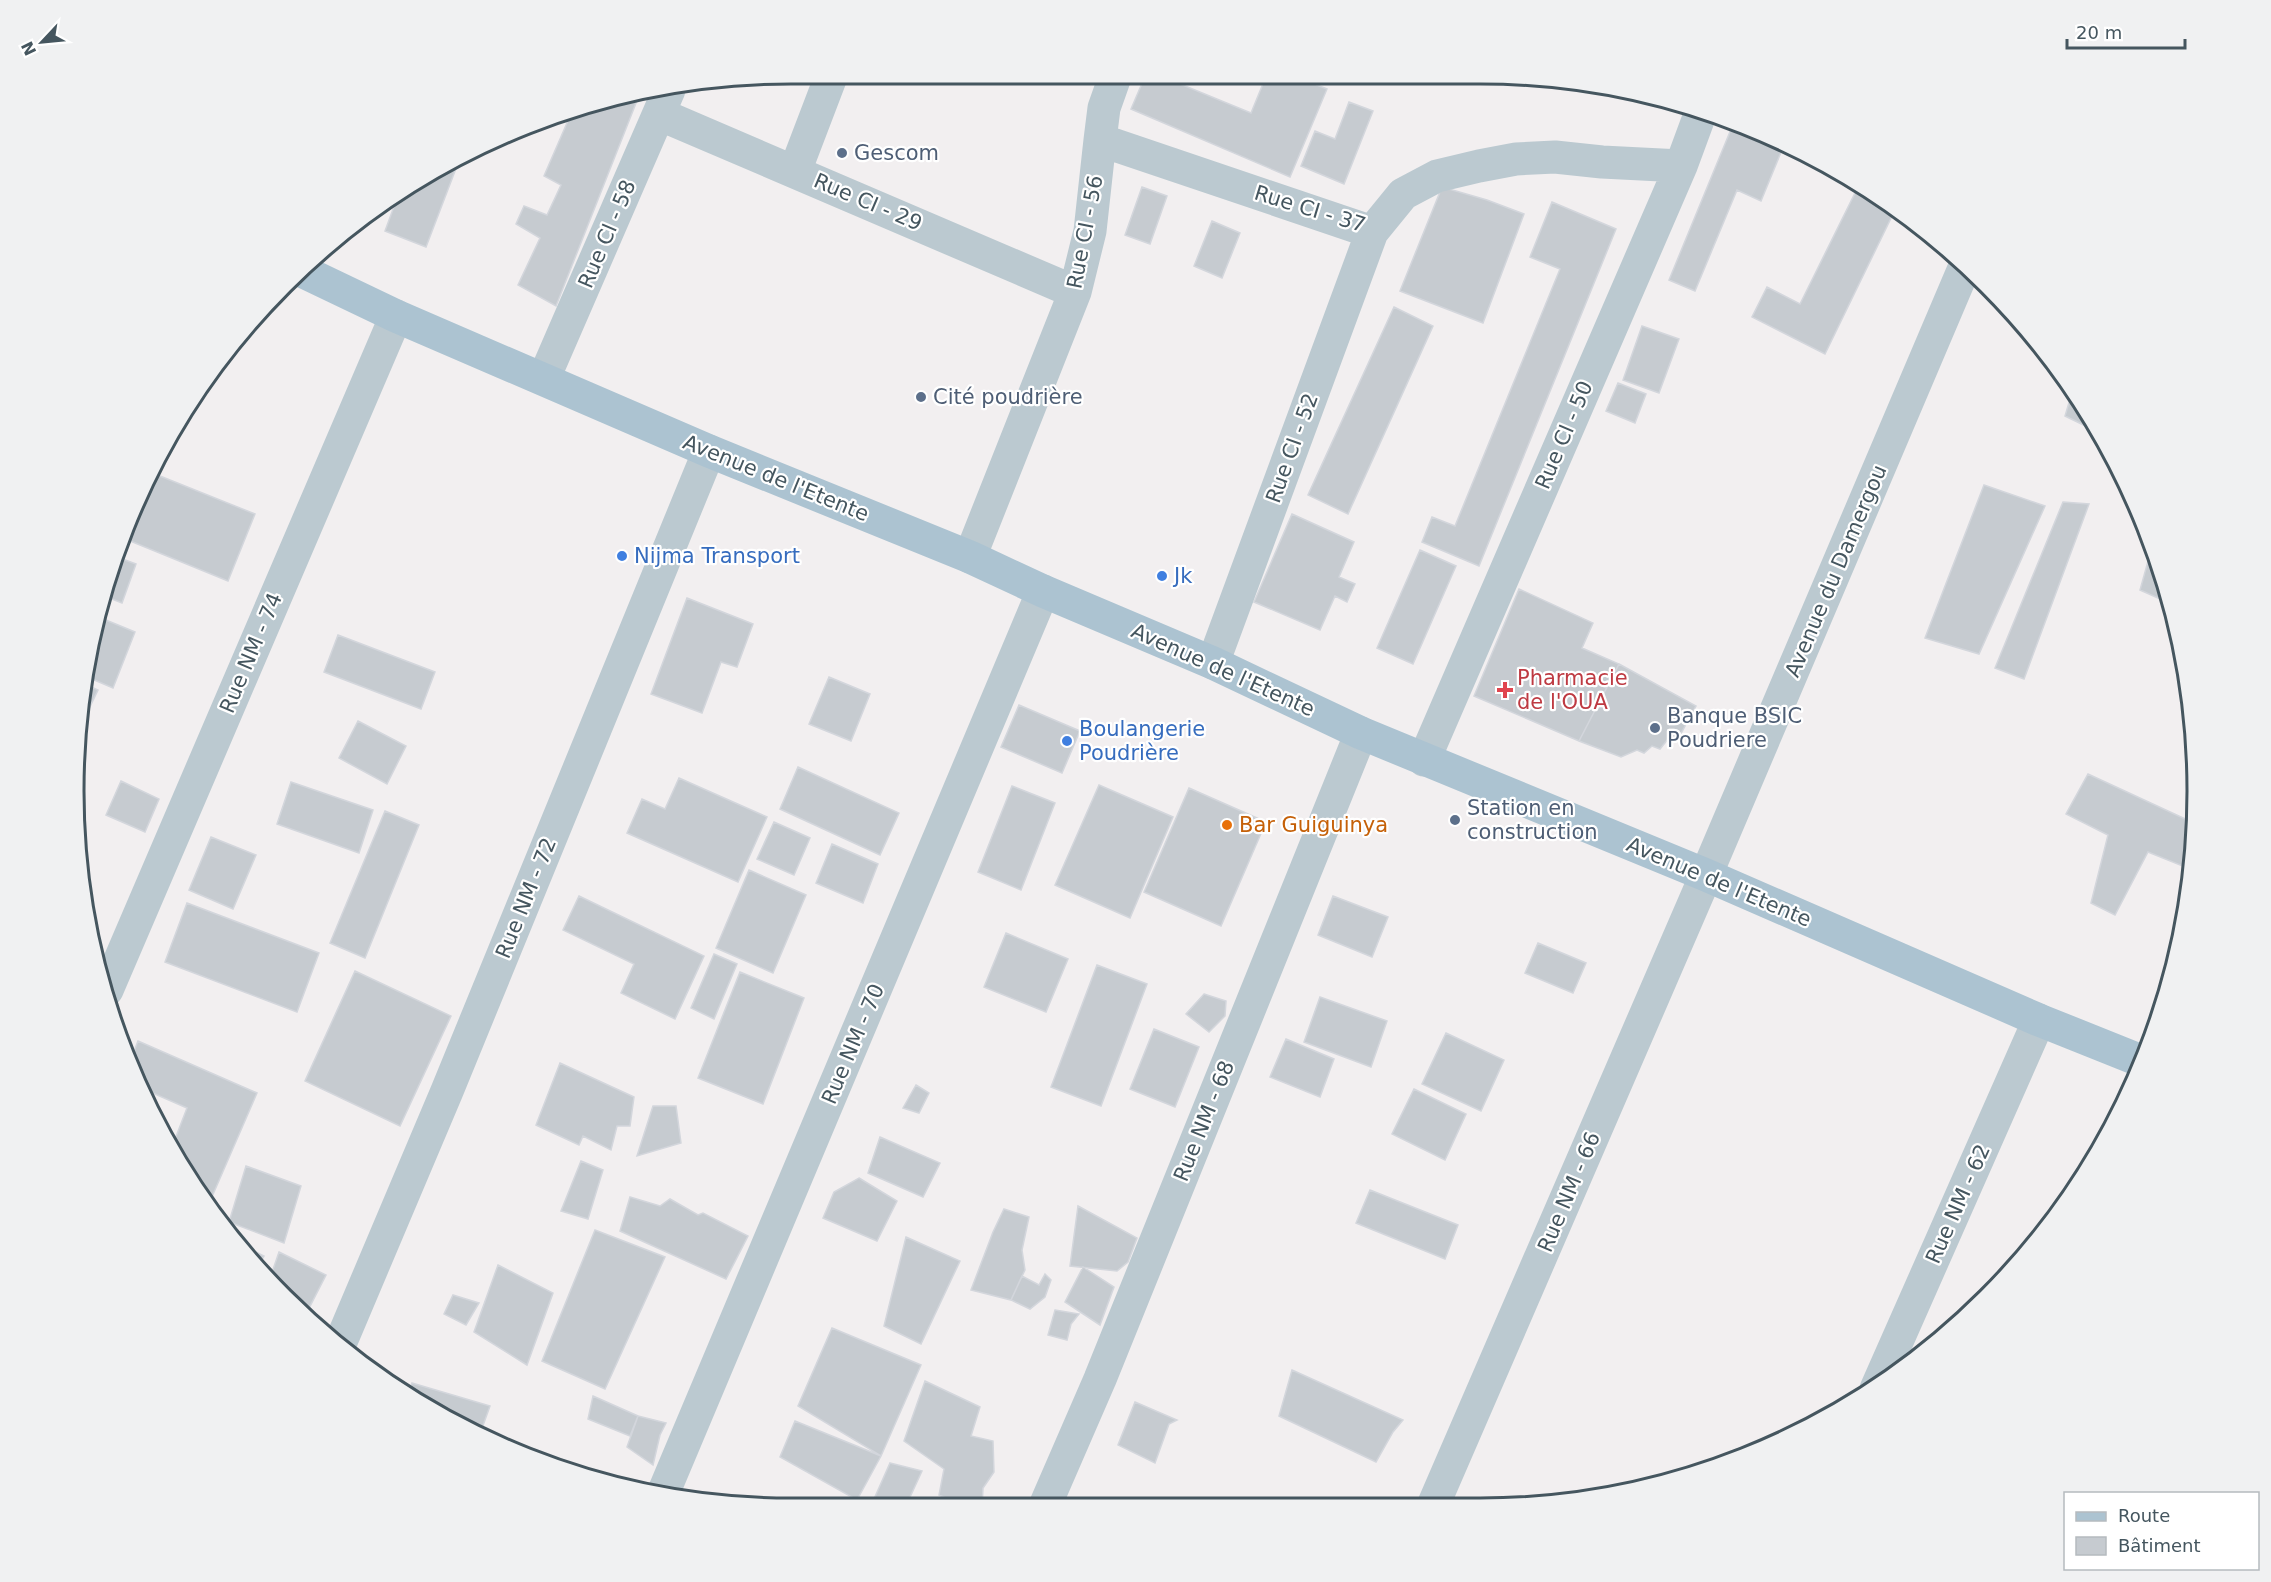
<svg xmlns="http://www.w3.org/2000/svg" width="2271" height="1582" viewBox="0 0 2271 1582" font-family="'DejaVu Sans',sans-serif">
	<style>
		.building { fill: #c6cbd0; stroke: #d3d6dc; stroke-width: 1.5 }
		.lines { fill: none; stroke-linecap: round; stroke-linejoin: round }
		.street { stroke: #bbc9d0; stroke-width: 33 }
		.primary { stroke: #acc3d1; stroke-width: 33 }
		.service-dot { fill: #5c6f8a; stroke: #fff; stroke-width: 2 }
		.shop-dot { fill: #3f7fe0; stroke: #fff; stroke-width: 2 }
		.health-dot { fill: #e0444e; stroke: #fff; stroke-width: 2 }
		.food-dot { fill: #e8710a; stroke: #fff; stroke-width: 2 }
		.labels { text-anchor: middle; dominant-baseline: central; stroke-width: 4.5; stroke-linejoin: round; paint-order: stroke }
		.service-label { font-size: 21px; fill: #4e5e75; stroke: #fff; text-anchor: start }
		.street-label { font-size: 21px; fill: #45565f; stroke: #fff }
		.shop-label { font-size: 21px; fill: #366cbe; stroke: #fff; text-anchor: start }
		.health-label { font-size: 21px; fill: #be3a42; stroke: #fff; text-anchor: start }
		.food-label { font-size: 21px; fill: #c56008; stroke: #fff; text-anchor: start }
		.rim { fill: none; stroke: #45565f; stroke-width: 3 }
	</style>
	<rect width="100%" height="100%" fill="#f2eff0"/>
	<path class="building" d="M1146,74H1156L1251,113L1267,74H1290L1327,89L1290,177L1131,109Z
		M640,93L556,306L518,285L540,238L516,224L524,206L547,215L561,185L544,176L573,109L605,98Z
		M1349,102L1373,111L1344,184L1301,166L1315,131L1335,139Z
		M1734,122L1784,145L1761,201L1737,190L1695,291L1669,280Z
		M460,158L426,247L385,231L400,190Z
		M1859,185L1894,212L1825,354L1752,317L1767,287L1800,304Z
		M1142,187L1167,196L1150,244L1125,235Z
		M1442,187L1487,200L1524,214L1483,323L1400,291Z
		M1552,202L1616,229L1479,566L1422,542L1432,517L1455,526L1560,269L1530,257Z
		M1212,221L1240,233L1222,278L1194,266Z
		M1394,307L1433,326L1348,514L1308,495Z
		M1642,326L1679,339L1659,393L1623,380Z
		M1618,383L1646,394L1635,423L1606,411Z
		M2073,389L2077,393L2098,432L2065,416Z
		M150,472L255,514L228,581L123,538Z
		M1984,485L2045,506L1979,654L1925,638Z
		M2063,502L2089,504L2024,679L1995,668Z
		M1292,514L1354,542L1339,577L1355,584L1347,602L1335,596L1320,630L1254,602Z
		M2152,547L2169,603L2140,590Z
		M1420,550L1456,566L1413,664L1377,648Z
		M117,557L136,564L122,603L107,597Z
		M1519,589L1593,623L1582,648L1619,664L1579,741L1474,696Z
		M687,598L753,624L737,667L721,662L702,713L651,694Z
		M101,618L135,632L113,688L85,676Z
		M338,635L435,672L421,709L324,672Z
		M1619,664L1696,706L1678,739H1668L1660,749L1652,746L1644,753L1637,750L1621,757L1579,741Z
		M829,677L870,694L851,741L809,724Z
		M83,683L98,690L86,715L79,711Z
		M1019,705L1080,731L1062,773L1001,747Z
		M358,721L406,746L387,784L339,758Z
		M798,767L899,813L880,855L780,809Z
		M2088,774L2194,823L2190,869L2148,852L2115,915L2091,903L2108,835L2066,814Z
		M679,778L767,817L738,882L627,833L642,799L665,809Z
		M121,781L159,799L145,832L106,815Z
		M291,782L373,810L359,853L277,824Z
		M1099,785L1173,817L1130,918L1055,885Z
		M1012,786L1055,803L1021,890L978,872Z
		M1189,788L1266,822L1221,926L1144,892Z
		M385,811L419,825L365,958L330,943Z
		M774,822L810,838L794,875L757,859Z
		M211,837L256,855L233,909L189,890Z
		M832,844L878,864L863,903L816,883Z
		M749,870L806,895L773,973L716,948Z
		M579,896L704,956L675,1019L621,993L634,964L563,930Z
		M1333,896L1388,917L1372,957L1318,935Z
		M187,903L319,953L297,1012L165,962Z
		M1006,933L1068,959L1046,1012L984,987Z
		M1538,943L1586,963L1573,993L1525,973Z
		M714,954L737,964L714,1019L691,1008Z
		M1097,965L1147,984L1101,1106L1051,1087Z
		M355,971L451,1016L400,1126L305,1081Z
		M740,972L804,998L763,1104L698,1078Z
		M1204,994L1226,1001L1225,1016L1209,1032L1186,1014Z
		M1320,997L1387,1021L1371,1067L1304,1042Z
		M1154,1029L1199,1047L1175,1107L1130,1089Z
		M1446,1033L1504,1060L1481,1111L1422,1084Z
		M1286,1039L1334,1059L1320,1097L1270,1077Z
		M138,1041L257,1093L208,1206L172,1147L187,1108L141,1088L131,1059Z
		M560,1063L634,1097L630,1126H617L611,1150L583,1136L579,1145L536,1125Z
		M916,1085L929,1093L919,1113L903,1108Z
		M1414,1089L1466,1114L1445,1160L1392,1134Z
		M653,1106H676L681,1143L637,1156Z
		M880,1137L940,1163L923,1197L868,1173Z
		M581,1161L603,1170L588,1219L561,1211Z
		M246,1166L301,1186L284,1243L229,1222Z
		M859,1178L897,1201L877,1241L823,1218L834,1192Z
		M1370,1190L1458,1225L1445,1259L1356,1223Z
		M630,1197L660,1206L670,1199L698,1215L703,1213L748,1236L726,1279L620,1231Z
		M1078,1206L1137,1238L1128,1262L1117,1271L1070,1266Z
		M1004,1209L1029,1217L1022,1250L1025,1270L1011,1300L971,1290L993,1232Z
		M595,1230L665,1257L605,1389L542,1361Z
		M906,1237L960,1261L921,1344L884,1326Z
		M232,1240L264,1256L257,1268Z
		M279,1252L326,1275L305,1316L283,1298L269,1281Z
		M498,1265L553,1293L527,1365L474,1332Z
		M1083,1267L1114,1287L1100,1325L1065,1302Z
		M1045,1274L1051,1280L1045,1297L1030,1309L1011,1300L1022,1276L1039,1285Z
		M453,1295L479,1303L466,1325L444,1314Z
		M1055,1310L1079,1314L1071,1324L1067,1340L1048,1335Z
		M832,1328L921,1365L881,1456L798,1406Z
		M1292,1370L1403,1420L1393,1432L1376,1462L1279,1416Z
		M925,1381L980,1407L971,1436L993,1441L994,1472L983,1488L982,1508H967L939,1495L944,1469L904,1441Z
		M412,1383L490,1406L480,1434L408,1396Z
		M593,1396L638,1416L630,1436L588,1419Z
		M1135,1402L1177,1420L1169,1424L1155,1463L1118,1445Z
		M638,1416L666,1423L660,1435L653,1465L627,1447Z
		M795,1421L881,1456L857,1500L780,1457Z
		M890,1463L922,1471L905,1508H886L874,1499Z"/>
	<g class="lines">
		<path class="street" d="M1116,74L1104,108L1100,140L1372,232L1403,194L1437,176L1479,166L1516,159L1555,157L1602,162L1681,166
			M659,114L1075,292
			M795,171L832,74
			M544,378L669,90
			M970,557L1075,292L1090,231L1100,140
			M1213,663L1372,232
			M1424,760L1681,166L1702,109
			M107,990L396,316
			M340,1344L447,1091L709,451
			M1876,1389L2039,1020
			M662,1496L1043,591
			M1044,1508L1100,1379L1361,733
			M1432,1508L1706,875L1965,266"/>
		<path class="primary" d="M304,272L396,316L709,451L970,557L1043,591L1213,663L1361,733L1706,875L2039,1020L2144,1062"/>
	</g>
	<g class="service-dot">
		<circle cx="842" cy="153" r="6"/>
		<circle cx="921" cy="397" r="6"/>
		<circle cx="1655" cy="728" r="6"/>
		<circle cx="1455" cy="820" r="6"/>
	</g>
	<g class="shop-dot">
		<circle cx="622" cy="556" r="6"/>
		<circle cx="1162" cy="576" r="6"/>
		<circle cx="1067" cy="741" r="6"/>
	</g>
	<path class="health-dot" d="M1502 681h6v6h6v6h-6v6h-6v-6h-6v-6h6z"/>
	<circle class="food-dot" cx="1227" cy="825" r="6"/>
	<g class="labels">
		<g class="service-label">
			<text x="854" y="153">Gescom</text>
			<text x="933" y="397">Cité poudrière</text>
			<text x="1667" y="716">Banque BSIC<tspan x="1667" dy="24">Poudriere</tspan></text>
			<text x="1467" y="808">Station en<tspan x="1467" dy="24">construction</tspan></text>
		</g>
		<g class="street-label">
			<text transform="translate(868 202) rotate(23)">Rue CI - 29</text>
			<text transform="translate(1310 209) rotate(17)">Rue CI - 37</text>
			<text transform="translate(1085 232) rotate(-79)">Rue CI - 56</text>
			<text transform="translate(607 234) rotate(-67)">Rue CI - 58</text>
			<text transform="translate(1564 435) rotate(-67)">Rue CI - 50</text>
			<text transform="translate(1292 448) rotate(-70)">Rue CI - 52</text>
			<text transform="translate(776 478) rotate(22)">Avenue de l'Etente</text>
			<text transform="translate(1836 571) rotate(-67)">Avenue du Damergou</text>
			<text transform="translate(251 653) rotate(-67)">Rue NM - 74</text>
			<text transform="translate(1223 670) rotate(24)">Avenue de l'Etente</text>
			<text transform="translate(1719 882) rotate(23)">Avenue de l'Etente</text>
			<text transform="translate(526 898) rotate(-68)">Rue NM - 72</text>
			<text transform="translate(853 1044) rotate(-67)">Rue NM - 70</text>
			<text transform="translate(1204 1121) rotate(-68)">Rue NM - 68</text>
			<text transform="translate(1569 1192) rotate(-67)">Rue NM - 66</text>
			<text transform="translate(1958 1204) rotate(-66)">Rue NM - 62</text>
		</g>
		<g class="shop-label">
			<text x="634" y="556">Nijma Transport</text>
			<text x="1174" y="576">Jk</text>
			<text x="1079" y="729">Boulangerie<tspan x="1079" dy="24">Poudrière</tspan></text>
		</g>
		<g class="health-label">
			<text x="1517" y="678">Pharmacie<tspan x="1517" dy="24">de l'OUA</tspan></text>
		</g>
		<g class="food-label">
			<text x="1239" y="825">Bar Guiguinya</text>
		</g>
	</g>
	<path d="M0 0H2271V1582H0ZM791 84H1480A707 707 0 0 1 2187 791V791A707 707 0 0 1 1480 1498H791A707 707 0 0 1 84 791V791A707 707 0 0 1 791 84Z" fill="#f0f1f2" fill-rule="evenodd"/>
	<path class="rim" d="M791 84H1480A707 707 0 0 1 2187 791V791A707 707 0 0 1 1480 1498H791A707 707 0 0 1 84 791V791A707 707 0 0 1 791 84Z"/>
	<rect x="2064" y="1492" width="195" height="78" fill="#ffffff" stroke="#b5bbbf" stroke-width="1.5"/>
	<rect x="2076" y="1512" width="30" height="9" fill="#acc3d1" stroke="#b5bbbf" stroke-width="1.5"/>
	<text x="2118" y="1522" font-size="18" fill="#45565f">Route</text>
	<rect x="2076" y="1537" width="30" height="18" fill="#c6cbd0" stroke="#b5bbbf" stroke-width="1.5"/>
	<text x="2118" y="1552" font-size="18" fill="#45565f">Bâtiment</text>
	<g transform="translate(42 42) rotate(244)" stroke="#ffffff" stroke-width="4.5" paint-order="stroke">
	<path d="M0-4.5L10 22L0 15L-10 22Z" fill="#45565f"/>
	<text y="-9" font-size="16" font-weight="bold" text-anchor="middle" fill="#45565f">N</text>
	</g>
	<path d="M2067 39v9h118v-9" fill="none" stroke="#45565f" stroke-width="3"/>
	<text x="2076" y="39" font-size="18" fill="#45565f" stroke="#ffffff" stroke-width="4.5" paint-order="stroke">20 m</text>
</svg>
